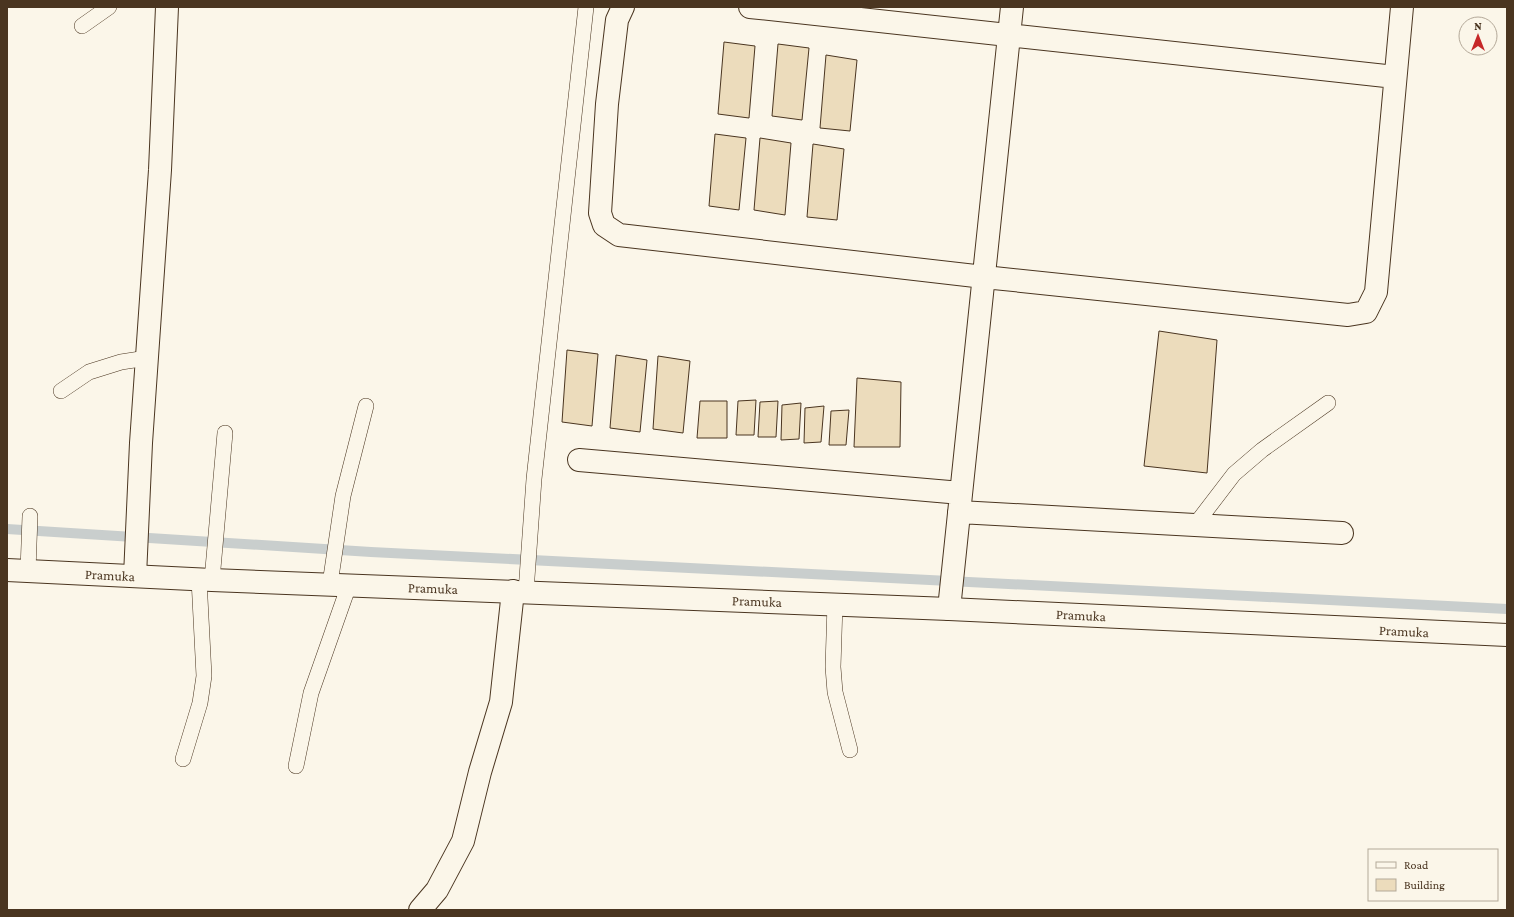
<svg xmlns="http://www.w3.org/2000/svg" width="1514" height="917" viewBox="0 0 1514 917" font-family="'Crimson Pro',serif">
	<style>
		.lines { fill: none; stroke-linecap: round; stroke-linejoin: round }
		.stream { stroke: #c9cecd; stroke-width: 10 }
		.building { fill: #ecdcbc; stroke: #4a3520 }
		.lane-casing { stroke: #4a3520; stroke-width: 16 }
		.street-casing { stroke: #4a3520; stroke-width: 24 }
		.secondary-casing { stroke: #4a3520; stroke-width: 24 }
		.lane { stroke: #fbf6e9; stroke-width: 15 }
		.street { stroke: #fbf6e9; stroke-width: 22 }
		.secondary { stroke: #fbf6e9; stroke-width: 22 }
		.labels { text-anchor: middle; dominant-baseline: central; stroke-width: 3; stroke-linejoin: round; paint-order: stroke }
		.street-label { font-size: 14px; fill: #4a3520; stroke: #fbf6e9 }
	</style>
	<rect width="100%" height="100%" fill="#fbf6e9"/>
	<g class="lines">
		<path class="stream" d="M7,529L371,552L1507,609"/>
	</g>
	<path class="building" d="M724,42L755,46L749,118L718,114Z
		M778,44L809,48L802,120L772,116Z
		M826,55L857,60L850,131L820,128Z
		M715,134L746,138L739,210L709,206Z
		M760,138L791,143L785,215L754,210Z
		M813,144L844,149L837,220L807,217Z
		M1159,331L1217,340L1207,473L1144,466Z
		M567,350L598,354L592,426L562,422Z
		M616,355L647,360L640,432L610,428Z
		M658,356L690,361L683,433L653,429Z
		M857,378L901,382L900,447H854Z
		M756,400L754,435H736L738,401Z
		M700,401H727V438H697Z
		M778,401L776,437H758L760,402Z
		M801,403L799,439L781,440L782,405Z
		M824,406L821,442L804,443L805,408Z
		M849,410L846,445H829L831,411Z"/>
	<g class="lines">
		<g class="lane-casing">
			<path id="lane" d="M82,26L109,7
				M61,391L89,372L121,362L147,358
				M1195,525L1234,474L1262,450L1328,403
				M28,571L30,516
				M212,580L225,433
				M330,584L343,496L366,406
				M526,592L534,479L586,7
				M835,604L833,667L835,692L850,750
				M183,759L200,703L204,676L199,579
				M296,766L311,693L349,585"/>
		</g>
		<g class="street-casing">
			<path id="street" d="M623,7L617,20L607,104L600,213L604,225L619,235L984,277L1348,315L1366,312L1376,292L1402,7
				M750,7L1395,77
				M579,460L961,493
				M959,512L1342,533
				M135,576L141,443L160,170L167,7
				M949,609L1012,7
				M420,910L437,890L463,841L480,772L501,702L513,591"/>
		</g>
		<g class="secondary-casing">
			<path id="secondary" d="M7,570L212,580L949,609L1507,635"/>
		</g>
		<use href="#lane" class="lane"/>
		<use href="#street" class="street"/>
		<use href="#secondary" class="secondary"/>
	</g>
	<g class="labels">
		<g class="street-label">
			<text transform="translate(110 575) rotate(3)">Pramuka</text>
			<text transform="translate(433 588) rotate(2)">Pramuka</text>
			<text transform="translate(757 601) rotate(2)">Pramuka</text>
			<text transform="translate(1081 615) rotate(3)">Pramuka</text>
			<text transform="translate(1404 631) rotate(3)">Pramuka</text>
		</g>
	</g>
	<rect width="1514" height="917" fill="none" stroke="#4a3520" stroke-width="16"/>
	<rect x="1368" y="849" width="130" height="52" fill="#fbf6e9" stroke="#b4a999"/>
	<rect x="1376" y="862" width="20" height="6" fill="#fbf6e9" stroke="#b4a999"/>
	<text x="1404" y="869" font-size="12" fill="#4a3520">Road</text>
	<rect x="1376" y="879" width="20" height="12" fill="#ecdcbc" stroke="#b4a999"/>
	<text x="1404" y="889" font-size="12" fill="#4a3520">Building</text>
	<g transform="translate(1478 36)"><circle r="19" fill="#fbf6e9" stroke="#b4a999"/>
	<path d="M0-3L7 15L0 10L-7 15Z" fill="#c62828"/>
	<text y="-6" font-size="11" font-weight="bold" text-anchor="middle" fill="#4a3520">N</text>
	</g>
</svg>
